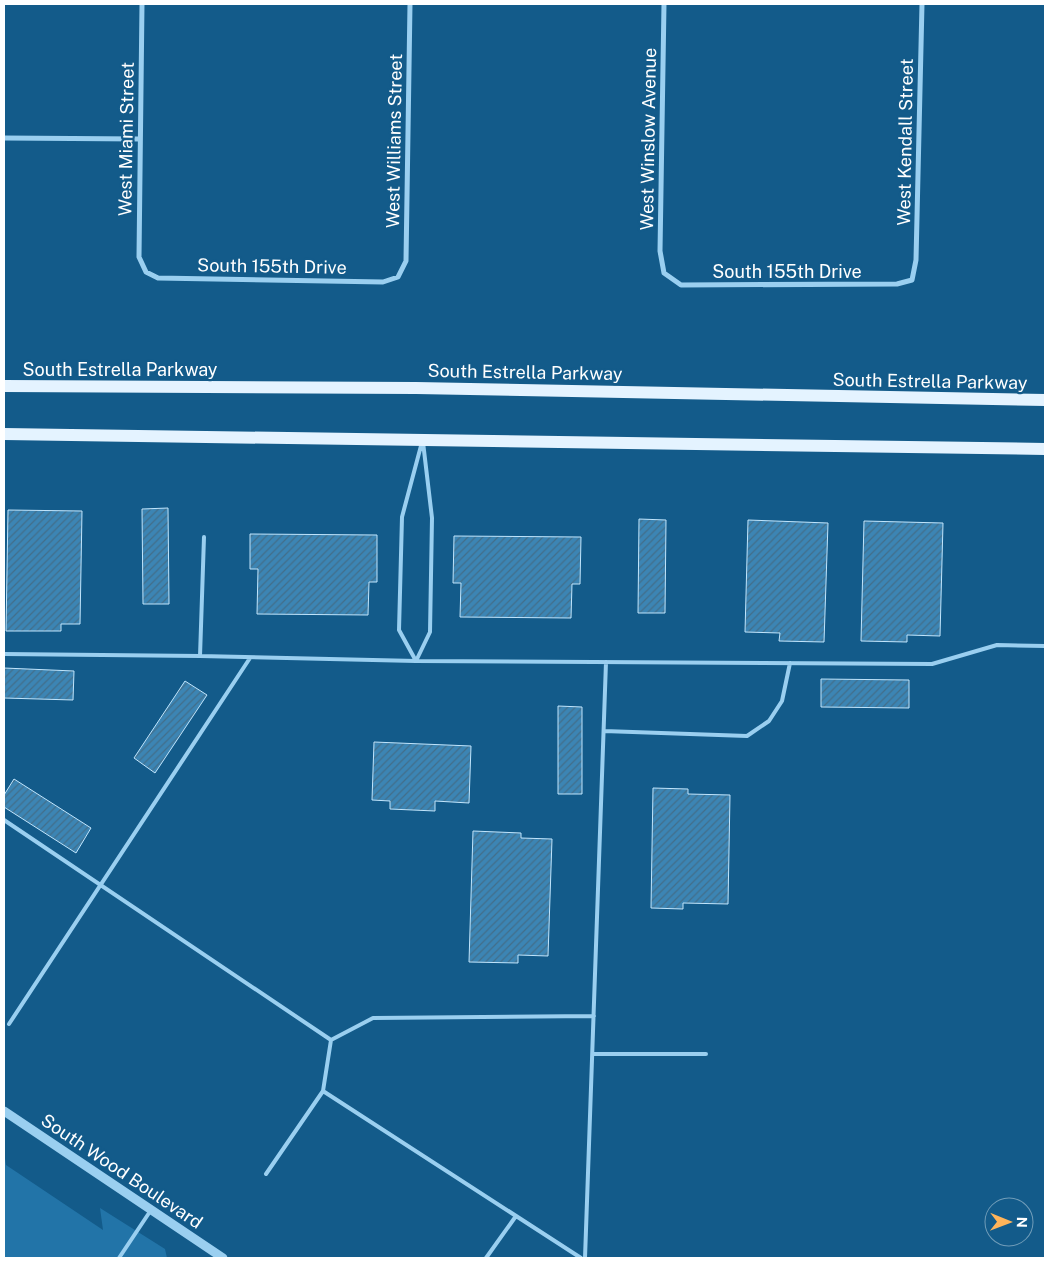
<svg xmlns="http://www.w3.org/2000/svg" width="1049" height="1262" viewBox="0 0 1049 1262" font-family="'Public Sans',sans-serif">
	<style>
		.garden { fill: #2274a8 }
		.building { fill: url(#building-hatch); stroke: #c1e5fc }
		.lines { fill: none; stroke-linecap: round; stroke-linejoin: round }
		.service { stroke: #9acff0; stroke-width: 4 }
		.minor { stroke: #9acff0; stroke-width: 5 }
		.tertiary { stroke: #9acff0; stroke-width: 9 }
		.primary { stroke: #e4f3ff; stroke-width: 12 }
		.labels { text-anchor: middle; dominant-baseline: central; stroke-width: 4.5; stroke-linejoin: round; paint-order: stroke }
		.street-label { font-size: 18px; fill: #fff; stroke: #135b8a }
	</style>
	<defs>
		<pattern id="building-hatch" width="6" height="6" patternUnits="userSpaceOnUse" patternTransform="scale(1.25)"><rect width="6" height="6" fill="#3c85b4"/><path d="M-1 1l2-2M0 6l6-6M5 7l2-2" fill="none" stroke="#426e8a"/></pattern>
	</defs>
	<rect width="100%" height="100%" fill="#135b8a"/>
	<path class="garden" d="M4,1151L6,1165L103,1230L100,1208L165,1249L167,1258H4Z"/>
	<path class="building" d="M168,508L169,604H143L142,509Z
		M8,510L82,511L80,624H61V631H6Z
		M639,519L666,520L665,613H638Z
		M748,520L828,523L824,642L779,641L780,633L745,632Z
		M864,521L943,523L940,636L907,635V642L861,641Z
		M250,534L377,535V582H369L368,615L257,614L258,569H250Z
		M454,536L581,537L580,584H572L571,618L460,617L461,583H453Z
		M4,668L74,671L73,700L4,698Z
		M821,679L909,680V708L821,707Z
		M185,681L207,695L155,773L134,758Z
		M558,706L582,707V794H558Z
		M374,742L471,746L469,803L435,801V811L390,809V801L372,800Z
		M14,779L91,828L76,853L4,807V795Z
		M653,788L688,789V794L730,795L728,904L683,903V909L651,908Z
		M473,831L521,833V838L552,839L548,956L518,955V963L469,962Z"/>
	<g class="lines">
		<path class="service" d="M4,654L200,656L416,661L932,664L997,645L1045,646
			M200,656L204,537
			M416,661L399,630L402,517L422,442
			M416,661L430,632L432,518L423,442
			M604,731L747,736L769,721L782,701L790,663
			M4,820L331,1040L323,1091L581,1258
			M9,1024L250,658
			M331,1040L373,1018L594,1016
			M593,1054H706
			M266,1174L323,1091
			M119,1258L151,1210
			M486,1258L516,1216
			M585,1258L606,662"/>
		<path class="minor" d="M142,4L139,257L146,272L158,278L383,282L398,277L406,261L410,4
			M664,4L660,251L664,273L681,285L897,284L912,280L916,260L922,4
			M4,138L140,139"/>
		<path class="tertiary" d="M4,1111L223,1258"/>
		<path class="primary" d="M4,386L416,388L1045,400
			M4,434L1045,449"/>
	</g>
	<g class="labels">
		<g class="street-label">
			<text transform="translate(126 139) rotate(-89)">West Miami Street</text>
			<text transform="translate(648 139) rotate(-89)">West Winslow Avenue</text>
			<text transform="translate(394 141) rotate(-89)">West Williams Street</text>
			<text transform="translate(905 142) rotate(-89)">West Kendall Street</text>
			<text transform="translate(272 266) rotate(1)">South 155th Drive</text>
			<text x="787" y="271">South 155th Drive</text>
			<text x="120" y="369">South Estrella Parkway</text>
			<text transform="translate(525 372) rotate(1)">South Estrella Parkway</text>
			<text transform="translate(930 381) rotate(1)">South Estrella Parkway</text>
			<text transform="translate(122 1171) rotate(34)">South Wood Boulevard</text>
		</g>
	</g>
	<rect width="1049" height="1262" fill="none" stroke="#ffffff" stroke-width="10"/>
	<g transform="translate(1009 1222) rotate(91)"><circle r="24" fill="#135b8a" stroke="#719db9"/>
	<path d="M0-4L9 19L0 12L-9 19Z" fill="#ffb45a"/>
	<text y="-8" font-size="14" font-weight="bold" text-anchor="middle" fill="#ffffff">N</text>
	</g>
</svg>
